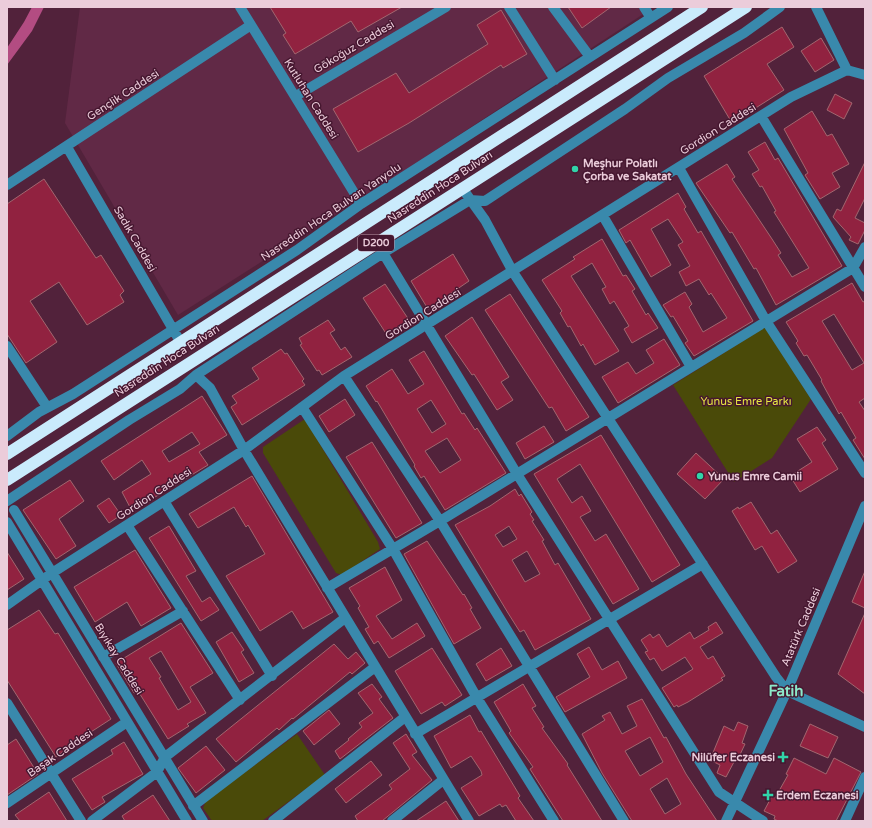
<svg xmlns="http://www.w3.org/2000/svg" width="872" height="828" viewBox="0 0 872 828" font-family="'Varela Round',sans-serif">
	<style>
		.built { fill: #612946 }
		.green { fill: #4a4a09 }
		.water { fill: #b34c82 }
		.building { fill: #912240; stroke: #a2666f; fill-rule: evenodd }
		.lines { fill: none; stroke-linecap: round; stroke-linejoin: round }
		.minor { stroke: #3989ac; stroke-width: 10 }
		.highway { stroke: #caebfc; stroke-width: 12 }
		.poi-dot { fill: #31d4a9; stroke: #461730; stroke-width: 1.5 }
		.labels { text-anchor: middle; dominant-baseline: central; stroke-width: 3; stroke-linejoin: round; paint-order: stroke }
		.shield { fill: #461730; stroke: #ba96a7; stroke-width: 1 }
		.shield-label { font-size: 10px; font-weight: bold; fill: #ebccda }
		.street-label { font-size: 11px; fill: #ebccda; stroke: #461730 }
		.poi-label { font-size: 11px; font-weight: bold; fill: #ebccda; stroke: #461730; text-anchor: start }
		.park-label { font-size: 11px; fill: #e6e842; stroke: #461730 }
		.district-label { font-size: 15px; font-weight: bold; fill: #8de9ca; stroke: #461730 }
	</style>
	<rect width="100%" height="100%" fill="#52223b"/>
	<path class="built" d="M80,7H654L410,167L178,315L65,123Z"/>
	<path class="green" d="M765,327L811,399L772,458L734,482L673,385Z
		M305,419L378,542L380,549L342,575L336,573L263,453V447Z
		M297,734L325,775L262,821H212L203,808L206,801Z"/>
	<path class="water" d="M32,7H44L32,31L7,65V48L24,22Z"/>
	<path class="building" d="M270,7H402L358,32L351,21L295,54L283,35L286,33Z
		M568,7H611L582,28Z
		M501,10L527,54L503,68L501,65L409,123L358,152L333,109L396,73L409,93L488,44L477,25Z
		M782,27L794,47L767,64L784,90L732,123L704,76Z
		M821,38L834,60L815,72L801,51Z
		M835,94L852,103L844,119L827,110Z
		M812,111L827,136L832,134L849,164L832,173L840,187L820,199L805,175L808,173L784,129Z
		M765,142L775,160L778,158L842,266L776,305L756,268L754,269L732,232L730,233L696,183L727,164L735,177L732,179L772,239L781,253L778,255L792,277L809,268L774,212L776,211L762,186L760,187L752,174L759,170L748,152Z
		M865,162V198L855,218L865,223V230L858,244L849,240L851,237L833,217L837,209L841,211Z
		M44,179L96,258L101,255L124,291L120,295L124,302L87,325L59,282L30,301L57,342L26,363L7,334V204Z
		M678,193L686,207L684,209L698,233L701,231L753,321L694,356L685,343L688,341L673,316L671,317L663,305L685,292L692,304L689,307L703,332L727,318L711,293L709,295L699,279L686,286L679,272L690,266L678,245L683,242L668,219L651,229L671,265L651,277L630,240L626,243L619,230Z
		M602,239L623,276L626,275L635,289L632,291L646,315L648,313L658,328L632,343L624,329L629,326L614,301L610,304L602,289L606,287L592,263L571,276L619,351L595,365L583,344L581,346L570,326L568,327L560,313L562,311L542,280L575,259L573,257Z
		M453,254L469,281L428,309L411,281Z
		M852,283L863,302L865,301V398L859,402L865,411V459L853,440L856,438L841,412L839,414L821,381L822,380L807,355L804,356L796,343L798,341L786,322ZM834,314L864,363L852,370L822,321Z
		M385,284L409,320L387,335L363,298Z
		M510,294L589,417L566,431L552,407L549,408L485,310Z
		M472,317L509,377L501,382L513,400L497,410L474,374L472,375L445,336Z
		M328,320L335,330L330,333L341,350L345,347L352,357L322,375L319,370L317,371L300,345L302,344L299,338Z
		M664,339L680,365L618,403L602,377L628,362L636,374L654,363L646,350Z
		M281,349L285,354L287,353L298,370L304,379L302,381L305,385L242,425L231,407L237,403L232,396L259,379L252,368Z
		M424,351L462,414L464,413L475,430L477,428L506,473L445,510L424,476L421,478L414,466L415,465L377,401L376,402L366,386L392,369L408,394L424,384L409,360ZM431,400L446,424L432,433L417,409ZM447,438L461,460L440,473L425,451Z
		M202,396L227,435L199,452L208,465L132,511L122,492L151,474L142,460L114,480L101,461ZM192,432L200,444L169,462L162,451Z
		M345,399L355,415L329,432L319,416Z
		M544,426L554,442L525,459L516,443Z
		M817,427L826,440L822,443L838,469L800,492L790,476L812,462L797,439Z
		M601,435L680,565L652,582L580,464L557,479L572,503L582,496L591,511L580,517L595,541L606,534L639,589L613,604L534,474Z
		M372,442L422,523L396,538L346,457Z
		M696,453L724,479L705,499L677,474Z
		M252,476L333,612L303,629L292,611L260,631L226,576L265,554L248,525L246,527L234,507L198,528L189,514Z
		M70,480L84,501L59,519L76,546L56,559L23,510Z
		M515,489L519,496L521,494L532,512L530,514L534,520L532,521L544,540L542,541L555,565L558,563L591,619L535,650L524,630L520,632L508,613L455,525L490,506ZM509,526L517,539L503,547L495,535ZM527,551L540,574L525,582L512,560Z
		M109,498L121,515L109,523L97,506Z
		M751,502L771,534L777,530L797,561L778,573L762,546L755,550L732,511L738,507L739,509Z
		M169,526L196,571L186,576L202,602L210,597L219,610L201,621L149,538Z
		M427,541L463,595L464,594L472,608L470,609L481,628L454,644L404,554Z
		M135,550L171,608L141,626L127,602L95,622L74,587Z
		M7,552L24,579L7,590Z
		M385,567L402,600L376,616L392,639L417,623L425,636L389,658L378,641L374,644L365,629L369,627L358,608L360,606L349,588Z
		M865,571V608L852,602Z
		M39,610L55,634L58,633L111,719L80,739L56,757L7,680V630Z
		M865,613V694L838,674Z
		M716,622L723,633L700,647L708,659L713,656L725,676L721,678L723,680L688,702L678,707L677,705L674,707L662,688L693,669L685,657L662,671L654,658L650,660L645,652L648,651L641,640L650,634L653,638L659,634L667,647L690,632L694,639L709,630L708,627Z
		M181,623L213,673L190,687L206,713L187,724L189,726L168,739L138,691L134,693L116,663ZM161,651L191,702L178,710L159,678L161,677L149,658Z
		M232,632L244,650L241,652L254,673L239,682L216,642Z
		M334,644L348,659L356,652L365,663L352,674L350,672L293,719L292,718L279,730L277,728L236,762L216,739Z
		M589,647L602,670L618,661L627,678L565,712L556,697L590,677L577,654Z
		M432,648L462,695L445,706L442,702L421,714L395,671Z
		M501,648L512,666L486,681L476,664Z
		M372,684L382,697L379,699L393,718L340,759L335,751L349,740L348,739L362,727L359,723L373,713L358,693Z
		M523,684L536,706L532,708L544,727L542,728L568,764L567,765L602,821H563L530,769L533,767L509,733L511,731L494,702Z
		M642,699L664,738L666,737L686,774L717,821H632L602,773L582,734L605,720L602,716L610,712L622,734L637,726L627,706ZM650,737L663,762L640,776L625,751ZM667,778L681,804L665,814L650,789Z
		M329,710L340,724L314,745L303,731Z
		M470,715L479,732L481,731L520,796L518,798L534,821H516L506,805L502,807L500,804L479,816L461,788L482,775L481,771L471,756L451,768L434,736Z
		M738,722L748,726L742,743L745,744L737,761L735,760L726,777L717,773L720,765L710,760L724,726L734,731Z
		M810,724L838,737L828,758L800,746Z
		M406,734L417,752L412,755L432,780L382,821H358L355,816L392,789L389,785L410,769L393,743Z
		M16,739L38,774L7,795V745Z
		M124,742L143,774L102,797L105,802L92,810L72,779L113,754L111,750Z
		M206,746L225,770L196,793L178,768Z
		M794,758L826,774L834,758L861,772L836,821H778L774,819L775,816L764,811L772,796L775,798L788,775L786,774Z
		M371,761L382,775L346,803L335,789Z
		M49,792L67,821H20L15,815Z
		M153,795L170,821H125L122,816Z
		M446,801L459,821H416Z"/>
	<g class="lines">
		<path class="minor" d="M240,7L361,204
			M509,7L555,80
			M553,7L590,57
			M644,7L651,18
			M816,7L847,70
			M296,96L446,7
			M761,116L865,287
			M67,147L181,343
			M679,168L766,321L865,473
			M7,185L251,25
			M462,188L485,220L513,272L776,677L787,691L865,727
			M603,216L691,367
			M380,248L517,474L719,792L763,821
			M7,346L47,407
			M196,375L210,388L244,450L469,821
			M344,376L440,521L624,821
			M302,407L393,549L477,698L554,821
			M7,436L39,412L73,394L297,250L361,204L668,7
			M7,501L129,420L180,389L196,375L383,253L470,200L485,201L625,109L668,78L744,33L780,7
			M164,501L272,676
			M14,510L203,821
			M7,522L187,821
			M127,525L240,700
			M327,588L440,521L853,268L865,247
			M7,605L52,573L244,450L344,376L791,97L847,70L865,75
			M103,657L183,611
			M7,703L81,821
			M415,734L703,564
			M7,803L127,722
			M193,806L375,667
			M92,821L157,772L165,757L345,618
			M273,821L405,717
			M392,821L443,780
			M726,821L787,691L865,506
			M845,821L865,777"/>
		<path class="highway" d="M7,454L702,7
			M7,480L746,7"/>
	</g>
	<g class="poi-dot">
		<circle cx="575" cy="169" r="4"/>
		<circle cx="700" cy="476" r="4"/>
		<path d="M781 751h4v4h4v4h-4v4h-4v-4h-4v-4h4z"/>
		<path d="M766 789h4v4h4v4h-4v4h-4v-4h-4v-4h4z"/>
	</g>
	<g class="labels">
		<rect class="shield" x="358" y="235" width="36" height="16" rx="3"/>
		<g class="shield-label">
			<text x="376" y="243">D200</text>
		</g>
		<g class="street-label">
			<text transform="translate(354 47) rotate(-31)">Gökoğuz Caddesi</text>
			<text transform="translate(123 95) rotate(-33)">Gençlik Caddesi</text>
			<text transform="translate(311 99) rotate(58)">Kutluhan Caddesi</text>
			<text transform="translate(718 129) rotate(-32)">Gordion Caddesi</text>
			<text transform="translate(440 187) rotate(-33)">Nasreddin Hoca Bulvarı</text>
			<text transform="translate(331 212) rotate(-34)">Nasreddin Hoca Bulvarı Yanyolu</text>
			<text transform="translate(135 239) rotate(60)">Sadık Caddesi</text>
			<text transform="translate(423 314) rotate(-32)">Gordion Caddesi</text>
			<text transform="translate(167 361) rotate(-33)">Nasreddin Hoca Bulvarı</text>
			<text transform="translate(154 494) rotate(-33)">Gordion Caddesi</text>
			<text transform="translate(801 627) rotate(-67)">Atatürk Caddesi</text>
			<text transform="translate(119 659) rotate(58)">Bıyıkay Caddesi</text>
			<text transform="translate(60 753) rotate(-34)">Başak Caddesi</text>
		</g>
		<g class="poi-label">
			<text x="583" y="163">Meşhur Polatlı<tspan x="583" dy="13">Çorba ve Sakatat</tspan></text>
			<text x="708" y="476">Yunus Emre Camii</text>
			<text x="775" y="757" text-anchor="end">Nilüfer Eczanesi</text>
			<text x="776" y="795">Erdem Eczanesi</text>
		</g>
		<g class="park-label">
			<text x="746" y="401">Yunus Emre Parkı</text>
		</g>
		<g class="district-label">
			<text x="786" y="691">Fatih</text>
		</g>
	</g>
	<rect width="872" height="828" fill="none" stroke="#ebccda" stroke-width="16"/>
</svg>
